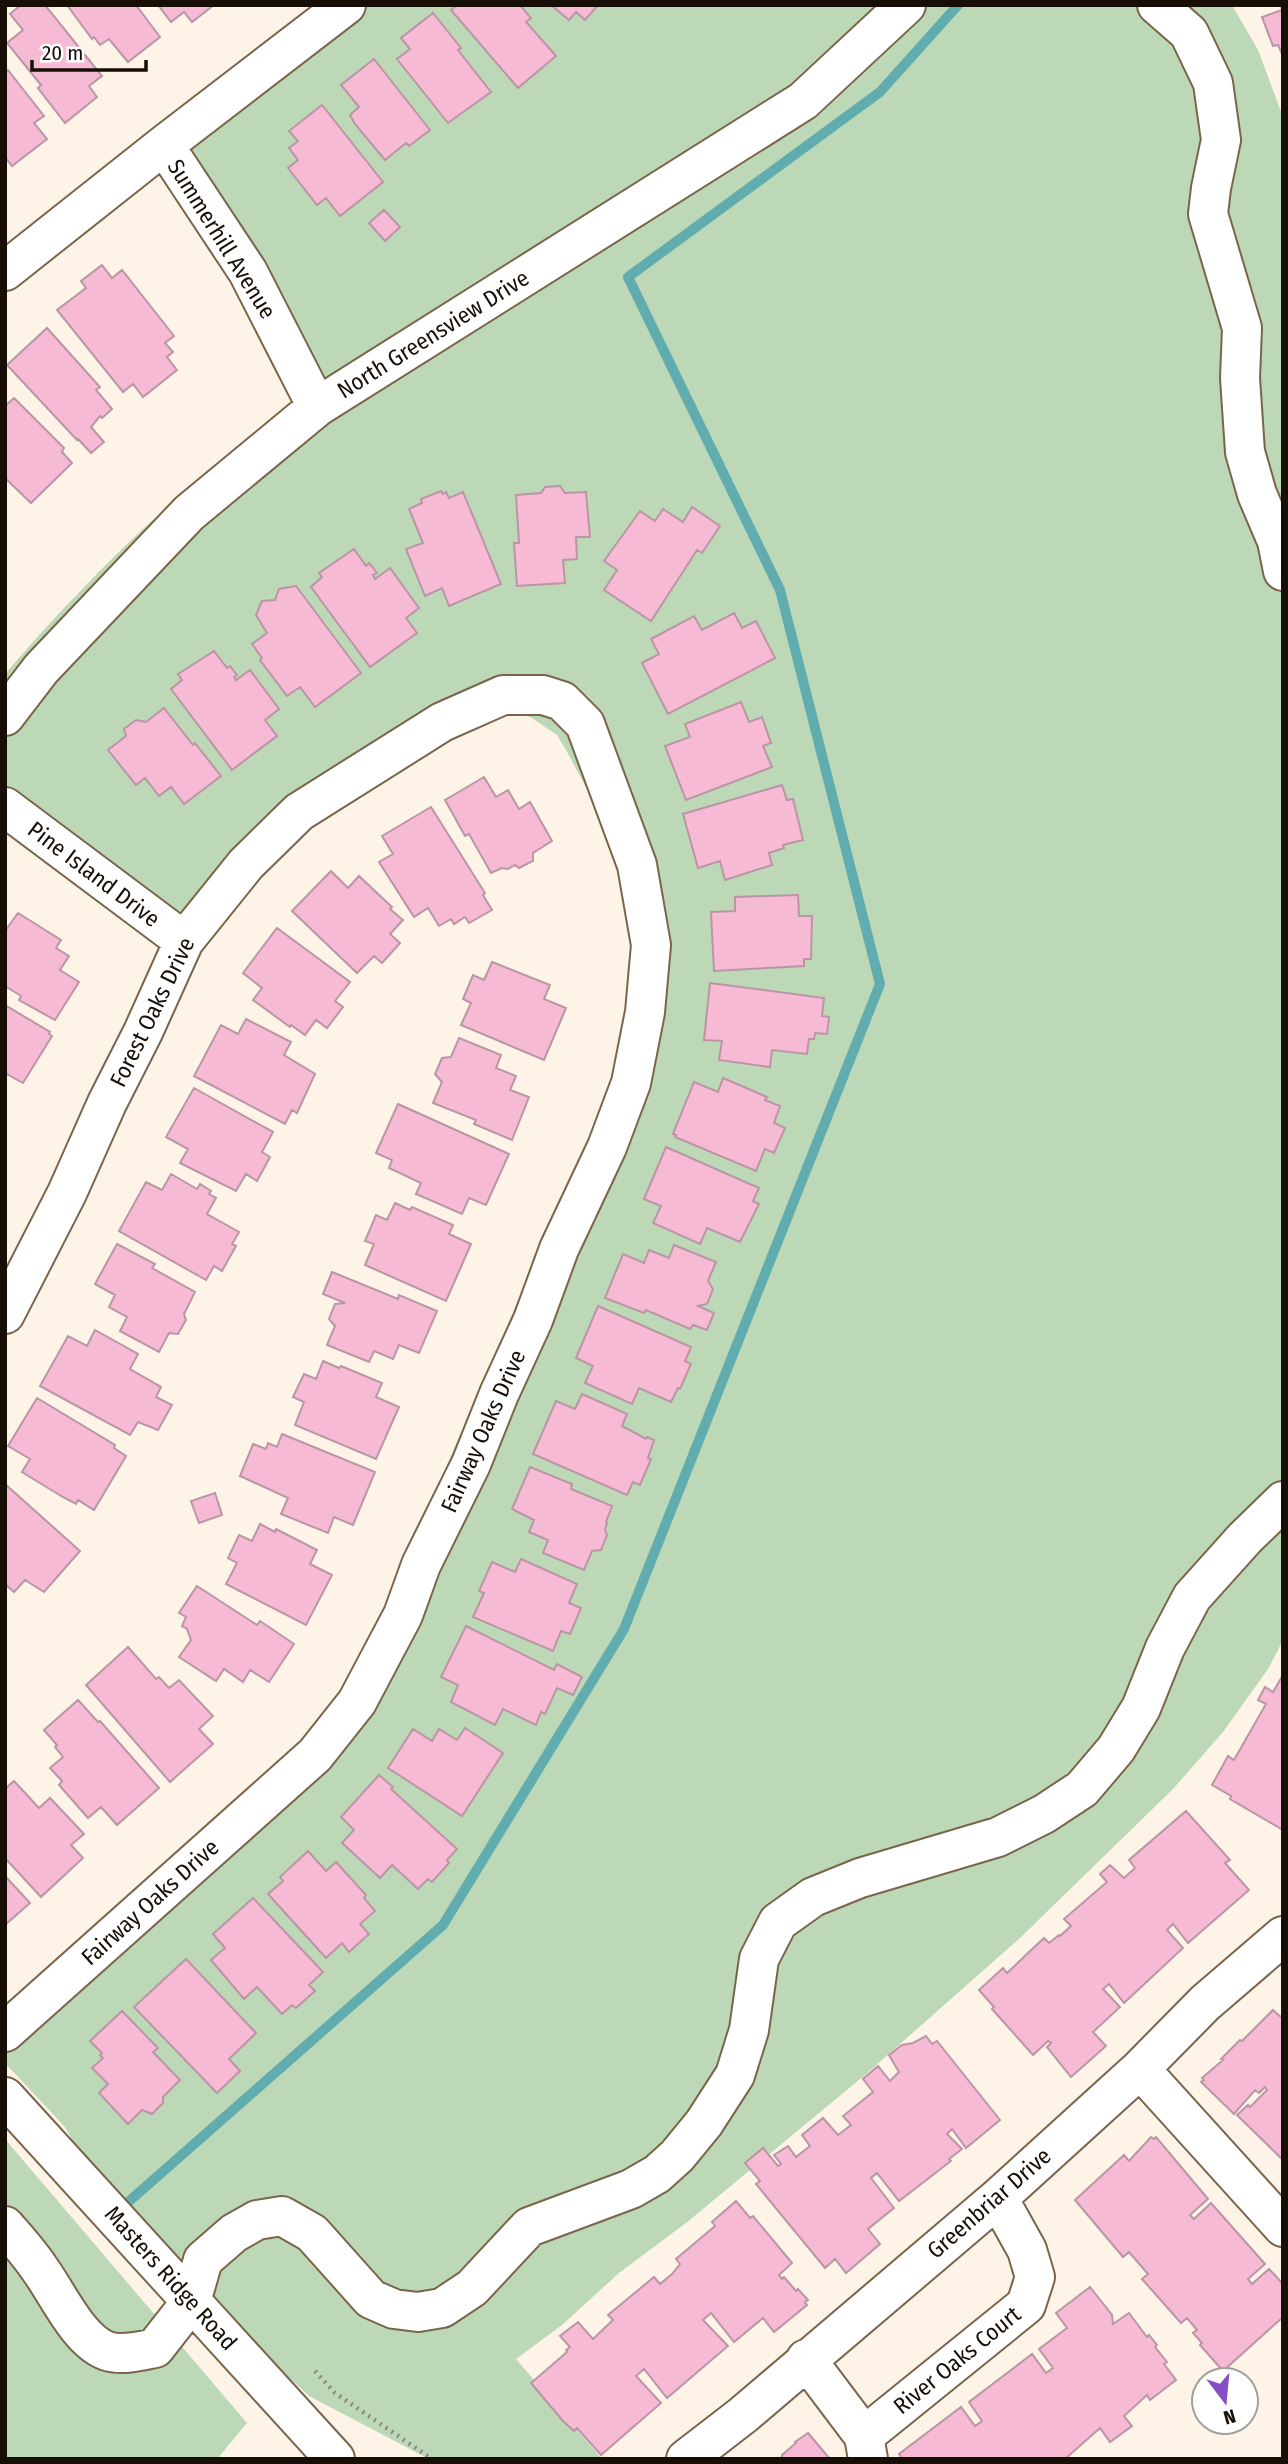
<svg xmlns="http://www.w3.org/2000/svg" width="1288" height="2464" viewBox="0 0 1288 2464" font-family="'Fira Sans Condensed',sans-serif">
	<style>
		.green { fill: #bdd8b6 }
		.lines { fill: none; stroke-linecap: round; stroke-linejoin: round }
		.stream { stroke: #60acaf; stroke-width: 10 }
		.building { fill: #f6bad4; stroke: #ba96a5; stroke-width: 2 }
		.minor-casing { stroke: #7a644b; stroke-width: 42 }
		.path { stroke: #8f867b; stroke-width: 4.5; stroke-dasharray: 2 5; stroke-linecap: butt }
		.minor { stroke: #fff; stroke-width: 38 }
		.labels { text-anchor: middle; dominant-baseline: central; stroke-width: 6; stroke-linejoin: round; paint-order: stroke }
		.street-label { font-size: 23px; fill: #170e05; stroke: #fff }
	</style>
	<rect width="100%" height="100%" fill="#fdf3e7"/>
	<path class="green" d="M320,5H1232L1258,50L1283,117V1640L1268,1669L1223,1732L1173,1789L1021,1937L865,2075L686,2223L619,2273L562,2325L516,2359L602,2459H429L309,2396L114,2215L65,2127L5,2063V2051L111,1956L355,1710L417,1534L604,1102L623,1044L632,984V932L622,873L605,823L566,750L557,735L532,718L509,709L442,718L188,922L5,806V674C72,596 142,525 222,460C254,435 290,413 323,389L145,144Z
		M5,2139L247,2423L217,2459H5Z"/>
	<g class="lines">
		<path class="stream" d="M118,2211L443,1925L624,1629L880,984L780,590L628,277L880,92L958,5"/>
	</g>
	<path class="building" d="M21,5H45L102,76L89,86L97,97L65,123L38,88L41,85L7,43L23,30L10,14Z
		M67,5H136L160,37L128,62L109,39L100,45L94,37L92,39Z
		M158,5H214L192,22L184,12L171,22Z
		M457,5H520L531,18L526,22L556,56L518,88L451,10Z
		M551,5H598L585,20L576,12L569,20Z
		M1281,5H1283V56L1278,45L1273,46L1262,17L1282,10Z
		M433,13L461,48L458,50L491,92L448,123L397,59L410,49L401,38Z
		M374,59L430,130L409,146L406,143L385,160L355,124L350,115L359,107L341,85Z
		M8,70L44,116L34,123L47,139L12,166L5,157V72Z
		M322,105L383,182L340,216L326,198L317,205L288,168L298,160L289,148L298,141L289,131Z
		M384,210L400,227L385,241L369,223Z
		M102,265L112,278L122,270L174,336L165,343L173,352L167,357L177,370L143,397L133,384L123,392L57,310L86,288L81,281Z
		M47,328L100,387L96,390L112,409L102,418L100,416L91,427L104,442L91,453L78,439L77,440L7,365Z
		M14,398L64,448L62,452L72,463L31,503L5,478V406Z
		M560,486L565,493L586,492L590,537H576L577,559L563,560L565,583L517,586L514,543H519L516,495L541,493L545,487Z
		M441,491L443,494L446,492L449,498L463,492L501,584L449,606L442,588L425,596L406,549L423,543L409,509L422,503L421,499Z
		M692,507L720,526L702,553L697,550L651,621L604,590L617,570L604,561L640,511L655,521L663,509L683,522Z
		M354,549L366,566L369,563L377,573L373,575L375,579L390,568L419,608L406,618L417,633L370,667L311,587L322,577L319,573Z
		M296,586L361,673L315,707L300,687L287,696L260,660L262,658L252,644L267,633L256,615L262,601L275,600L279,589Z
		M734,613L742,628L756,621L775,658L668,714L642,663L659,654L651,639L694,616L702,630Z
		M214,651L227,668L230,666L237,675L234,677L236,680L250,670L279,709L265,720L277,736L232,770L171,689L182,680L178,674Z
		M741,702L749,722L762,717L771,743L763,746L772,767L686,800L665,746L690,737L685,724Z
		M164,708L193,745L195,743L221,776L184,804L171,787L159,796L145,778L136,785L108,750L126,736L124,729L136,720L146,722Z
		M484,777L496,797L508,790L519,809L530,802L552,841L533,853V861L519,868L515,865L508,869L502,868L491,873L469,834L465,836L445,800Z
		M782,785L787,800L793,799L803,840L783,845L784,848L769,853L772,865L725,880L720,861L698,868L683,814Z
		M431,807L485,893L483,895L492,910L469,923L465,917L454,924L451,919L439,926L428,908L414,917L379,862L393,854L382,836Z
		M331,871L348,888L359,876L392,907L390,909L403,920L390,934L400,943L382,963L374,956L357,973L292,911Z
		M798,895L799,916H812L811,959H804V966L714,971L711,912L735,911V897Z
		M18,913L61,940L56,948L69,956L60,970L79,982L55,1020L19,1000L21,996L5,986V931Z
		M277,928L350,982L335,1001L343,1007L327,1028L316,1020L305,1035L291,1025L290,1027L253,1000L262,988L243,973Z
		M492,962L550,985L544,999L566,1008L544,1060L461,1025L471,1003L463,999L473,975L484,980Z
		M710,983L824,998L822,1016L829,1017L827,1034L815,1033L814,1039H809L807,1054L772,1050L770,1067L719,1060L722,1041L704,1040Z
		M5,1005L50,1032L49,1034L52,1036L23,1083L5,1073Z
		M246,1019L291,1042L284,1055L315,1074L297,1113L292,1110L285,1124L194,1076L221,1025L238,1034Z
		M459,1038L501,1055L496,1068L516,1076L510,1090L529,1097L512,1140L474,1124L476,1120L433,1103L442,1082L435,1074L442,1058L451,1057Z
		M723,1078L767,1097L765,1100L780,1106L774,1123L785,1128L774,1153L765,1149L756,1171L675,1137L676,1135L673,1134L694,1082L718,1092Z
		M194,1088L273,1132L262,1152L270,1157L257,1181L246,1174L236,1191L180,1163L188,1149L166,1137Z
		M398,1104L509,1154L486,1205L469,1198L462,1214L416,1194L421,1183L389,1168L392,1160L376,1153Z
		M666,1147L759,1188L753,1201L759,1204L740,1242L707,1228L700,1244L653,1223L661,1206L644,1199Z
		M171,1174L197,1189L200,1184L211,1191L209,1194L216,1198L207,1214L239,1232L232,1244L236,1246L222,1271L214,1266L206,1280L119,1231L146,1182L162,1190Z
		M395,1203L410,1210L412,1207L453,1225L449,1234L471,1244L446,1301L365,1265L374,1244L365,1241L376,1215L387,1220Z
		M117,1244L155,1264L152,1268L195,1292L184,1314L186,1320L178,1334L169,1333L159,1352L120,1331L127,1317L109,1307L115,1295L95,1284Z
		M674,1245L716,1262L708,1281L713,1289L707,1304L698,1306L714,1313L707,1330L693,1325L690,1329L646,1310L644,1313L605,1298L623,1254L644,1263L649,1250L669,1258Z
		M332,1272L398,1299L399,1295L437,1311L419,1353L399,1345L393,1359L374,1351L369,1362L327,1345L335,1326L329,1319L335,1304L345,1303L323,1294Z
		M598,1306L691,1347L685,1361L691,1364L680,1389L678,1388L671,1402L639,1388L632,1404L585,1383L593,1366L576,1358Z
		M95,1330L138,1354L130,1369L161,1387L156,1397L172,1405L158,1430L138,1422L130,1435L40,1386L68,1336L87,1346Z
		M323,1361L339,1368L341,1366L382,1383L376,1397L399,1407L376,1459L295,1425L304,1402L293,1397L304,1374L316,1379Z
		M582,1394L627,1414L622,1426L646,1439L647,1437L654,1440L648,1458L651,1459L640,1485L633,1482L627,1495L533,1454L556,1401L575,1409Z
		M37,1398L115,1445L114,1448L126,1456L94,1510L78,1500L76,1504L61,1496L22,1472L30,1459L8,1446Z
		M282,1434L375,1472L353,1525L334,1517L328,1533L281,1514L288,1498L240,1476L253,1444L266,1449L268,1443L277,1447Z
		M530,1467L572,1484L571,1489L612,1506L606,1522L607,1523L605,1530L607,1535L601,1550L592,1551L584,1570L543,1553L548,1540L529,1532L534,1520L512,1509Z
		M5,1484L80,1551L44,1592L25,1580L14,1592L5,1584Z
		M215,1493L222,1515L199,1523L191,1501Z
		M260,1524L275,1532L276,1529L317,1550L310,1564L332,1575L306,1625L226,1584L237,1563L228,1558L239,1535L252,1541Z
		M521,1559L577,1584L569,1603L581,1608L570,1634L561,1631L553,1651L473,1617L484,1593L479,1591L492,1562L515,1572Z
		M197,1586L257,1625L260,1621L294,1644L269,1682L250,1670L243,1682L224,1669L216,1681L179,1657L191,1640L187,1629L182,1626L186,1617L179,1613Z
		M466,1626L554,1670L557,1664L582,1677L573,1695L557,1688L545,1714L541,1712L536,1725L503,1709L495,1725L451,1702L458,1685L441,1677Z
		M128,1647L156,1679L159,1677L169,1688L179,1680L213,1716L199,1729L213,1744L170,1782L86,1685Z
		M1283,1675V1830L1230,1799L1231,1796L1212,1785L1228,1756L1234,1760L1266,1704L1258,1700L1265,1687L1273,1692Z
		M78,1700L98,1722L100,1721L159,1788L117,1825L101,1807L88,1818L59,1785L62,1781L50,1768L63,1757L55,1747L57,1745L44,1730Z
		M465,1728L503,1753L462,1816L388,1768L413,1729L432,1741L439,1729L457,1740Z
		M379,1775L393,1787L391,1789L457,1849L447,1860L449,1863L432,1882L428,1879L418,1889L392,1865L380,1878L342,1843L354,1830L341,1817Z
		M14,1781L39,1808L50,1798L84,1834L71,1845L83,1858L41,1897L5,1858V1789Z
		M1186,1811L1230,1860L1225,1863L1249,1890L1188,1943L1173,1924L1167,1930L1183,1948L1124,2003L1109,1984L1103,1989L1120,2007L1093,2032L1106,2046L1071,2077L1047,2047L1051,2043L1048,2041L1033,2055L992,2009L994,2007L979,1990L1003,1968L1007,1973L1044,1938L1049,1943L1059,1935L1060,1936L1071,1926L1064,1919L1107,1882L1100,1874L1110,1865L1124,1878L1135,1868L1129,1860Z
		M308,1851L326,1871L336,1862L366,1895L364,1898L375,1911L360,1924L369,1934L349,1952L342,1943L326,1958L268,1894L283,1881L280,1877Z
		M5,1876L30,1903L5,1925Z
		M253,1898L323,1972L309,1985L315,1991L296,2008L292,2005L282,2014L257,1987L244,1999L211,1960L225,1948L213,1934Z
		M186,1959L256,2033L229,2059L240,2071L217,2093L134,2007Z
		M1273,2010L1283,2019V2160L1237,2115L1248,2105L1250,2107L1267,2090L1265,2087L1259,2093L1255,2090L1234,2114L1201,2082L1204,2080L1202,2078L1223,2060L1221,2059L1240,2040L1242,2041Z
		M122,2011L158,2048L153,2052L180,2080L163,2097V2103L152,2114L142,2110L128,2124L99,2093L108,2084L92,2068L103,2058L100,2055L102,2053L90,2041Z
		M926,2036L932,2044L937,2041L1000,2120L966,2148L952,2129L947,2134L962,2149L949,2159L951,2161L899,2201L877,2173L871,2178L894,2208L868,2229L880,2244L846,2273L835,2259L825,2268L756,2184L760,2181L745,2163L763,2148L778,2166L781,2164L774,2155L788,2146L796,2157L810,2146L802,2135L823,2118L838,2135L851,2125L843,2116L873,2092L863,2079L878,2066L890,2081L899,2072L889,2055L902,2045L913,2043Z
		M1151,2137L1154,2139L1156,2137L1208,2199L1190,2215L1194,2219L1211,2203L1265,2264L1248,2279L1252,2284L1269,2269L1283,2284V2317L1223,2371L1200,2345L1202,2343L1193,2333L1197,2330L1187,2318L1181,2323L1142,2279L1148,2274L1129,2252L1123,2257L1075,2200L1124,2155L1129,2161Z
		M736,2201L750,2218L753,2216L792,2263L779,2275L782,2279L784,2277L796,2291L798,2289L808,2300L805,2302L807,2305L774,2332L763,2318L734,2342L711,2313L703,2320L728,2346L667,2398L644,2369L636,2376L661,2403L601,2455L577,2428L574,2431L563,2421L531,2383L567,2352L566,2350L570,2347L560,2336L578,2322L593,2339L613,2320L608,2315L654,2277L660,2284L672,2274L680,2264L676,2259L715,2226L712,2222Z
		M1090,2287L1112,2315L1113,2324L1129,2313L1147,2337L1149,2335L1157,2345L1155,2347L1167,2362L1164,2364L1176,2380L1150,2400L1147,2395L1124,2416L1132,2426L1110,2442L1100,2428L1065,2459H902L899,2454L961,2407L975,2426L982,2421L969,2402L1032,2354L1046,2373L1053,2368L1039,2349L1067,2328L1056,2313Z
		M808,2433L830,2459H782V2455L796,2443L795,2442Z"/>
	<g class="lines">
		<g class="minor-casing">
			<path id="minor" d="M1157,5L1189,33L1213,83L1221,140L1211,188L1208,214L1242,328L1240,378L1245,452L1257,494L1277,541L1283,571
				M164,145L248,272L317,407
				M5,271L164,145L346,5
				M5,716L41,669L189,513L317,407L803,101L906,5
				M5,807L184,941
				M5,1314L67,1193L107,1103L143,1032L184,941L246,864L299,812L442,722L503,695H543L562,701L585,724L637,865L651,945L645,1012L631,1083L607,1147L559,1249L533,1320L499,1394L471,1464L421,1565L403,1615L357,1702L315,1755L5,2032
				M1140,2069L1283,2227
				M5,2097L335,2459
				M5,2226C17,2240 29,2253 39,2268C57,2292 78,2341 107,2351C122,2356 140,2351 155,2348L191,2302L203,2260L234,2233L257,2220L282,2216L312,2233L371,2299L394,2309L418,2312L442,2308L472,2288L529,2227L631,2189L657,2174L677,2156L704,2123L735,2075L749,2030L759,1959L778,1922L813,1897L860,1878L998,1837L1044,1814L1082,1789L1116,1749L1141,1708L1165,1648L1192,1597L1245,1538L1283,1501
				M806,2359L864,2436L868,2459
				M864,2436L1026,2305L1035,2277L1027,2250L998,2198
				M686,2459L743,2415L998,2198L1140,2069L1205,2003L1283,1936"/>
		</g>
		<path class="path" d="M315,2371L335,2393L432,2459"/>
		<use href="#minor" class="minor"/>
	</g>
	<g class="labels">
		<g class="street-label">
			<text transform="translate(222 239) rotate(58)">Summerhill Avenue</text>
			<text transform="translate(433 334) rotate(-32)">North Greensview Drive</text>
			<text transform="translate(94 874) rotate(37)">Pine Island Drive</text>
			<text transform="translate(152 1012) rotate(-64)">Forest Oaks Drive</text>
			<text transform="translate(483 1431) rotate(-66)">Fairway Oaks Drive</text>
			<text transform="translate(150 1902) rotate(-42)">Fairway Oaks Drive</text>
			<text transform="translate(989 2203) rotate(-41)">Greenbriar Drive</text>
			<text transform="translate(171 2278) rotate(48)">Masters Ridge Road</text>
			<text transform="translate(957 2360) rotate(-39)">River Oaks Court</text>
		</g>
	</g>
	<rect width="1288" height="2464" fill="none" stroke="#170e05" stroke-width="14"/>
	<g transform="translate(1225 2401) rotate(164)"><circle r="33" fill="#ffffff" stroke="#a29f9b" stroke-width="2"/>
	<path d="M0-5L12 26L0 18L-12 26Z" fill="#844ec5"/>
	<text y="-10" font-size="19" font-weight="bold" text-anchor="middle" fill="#170e05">N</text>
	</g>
	<path d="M32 60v10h114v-10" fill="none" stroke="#170e05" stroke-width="3.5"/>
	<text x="42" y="60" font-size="21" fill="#170e05" stroke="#ffffff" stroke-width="5" paint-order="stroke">20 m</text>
</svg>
